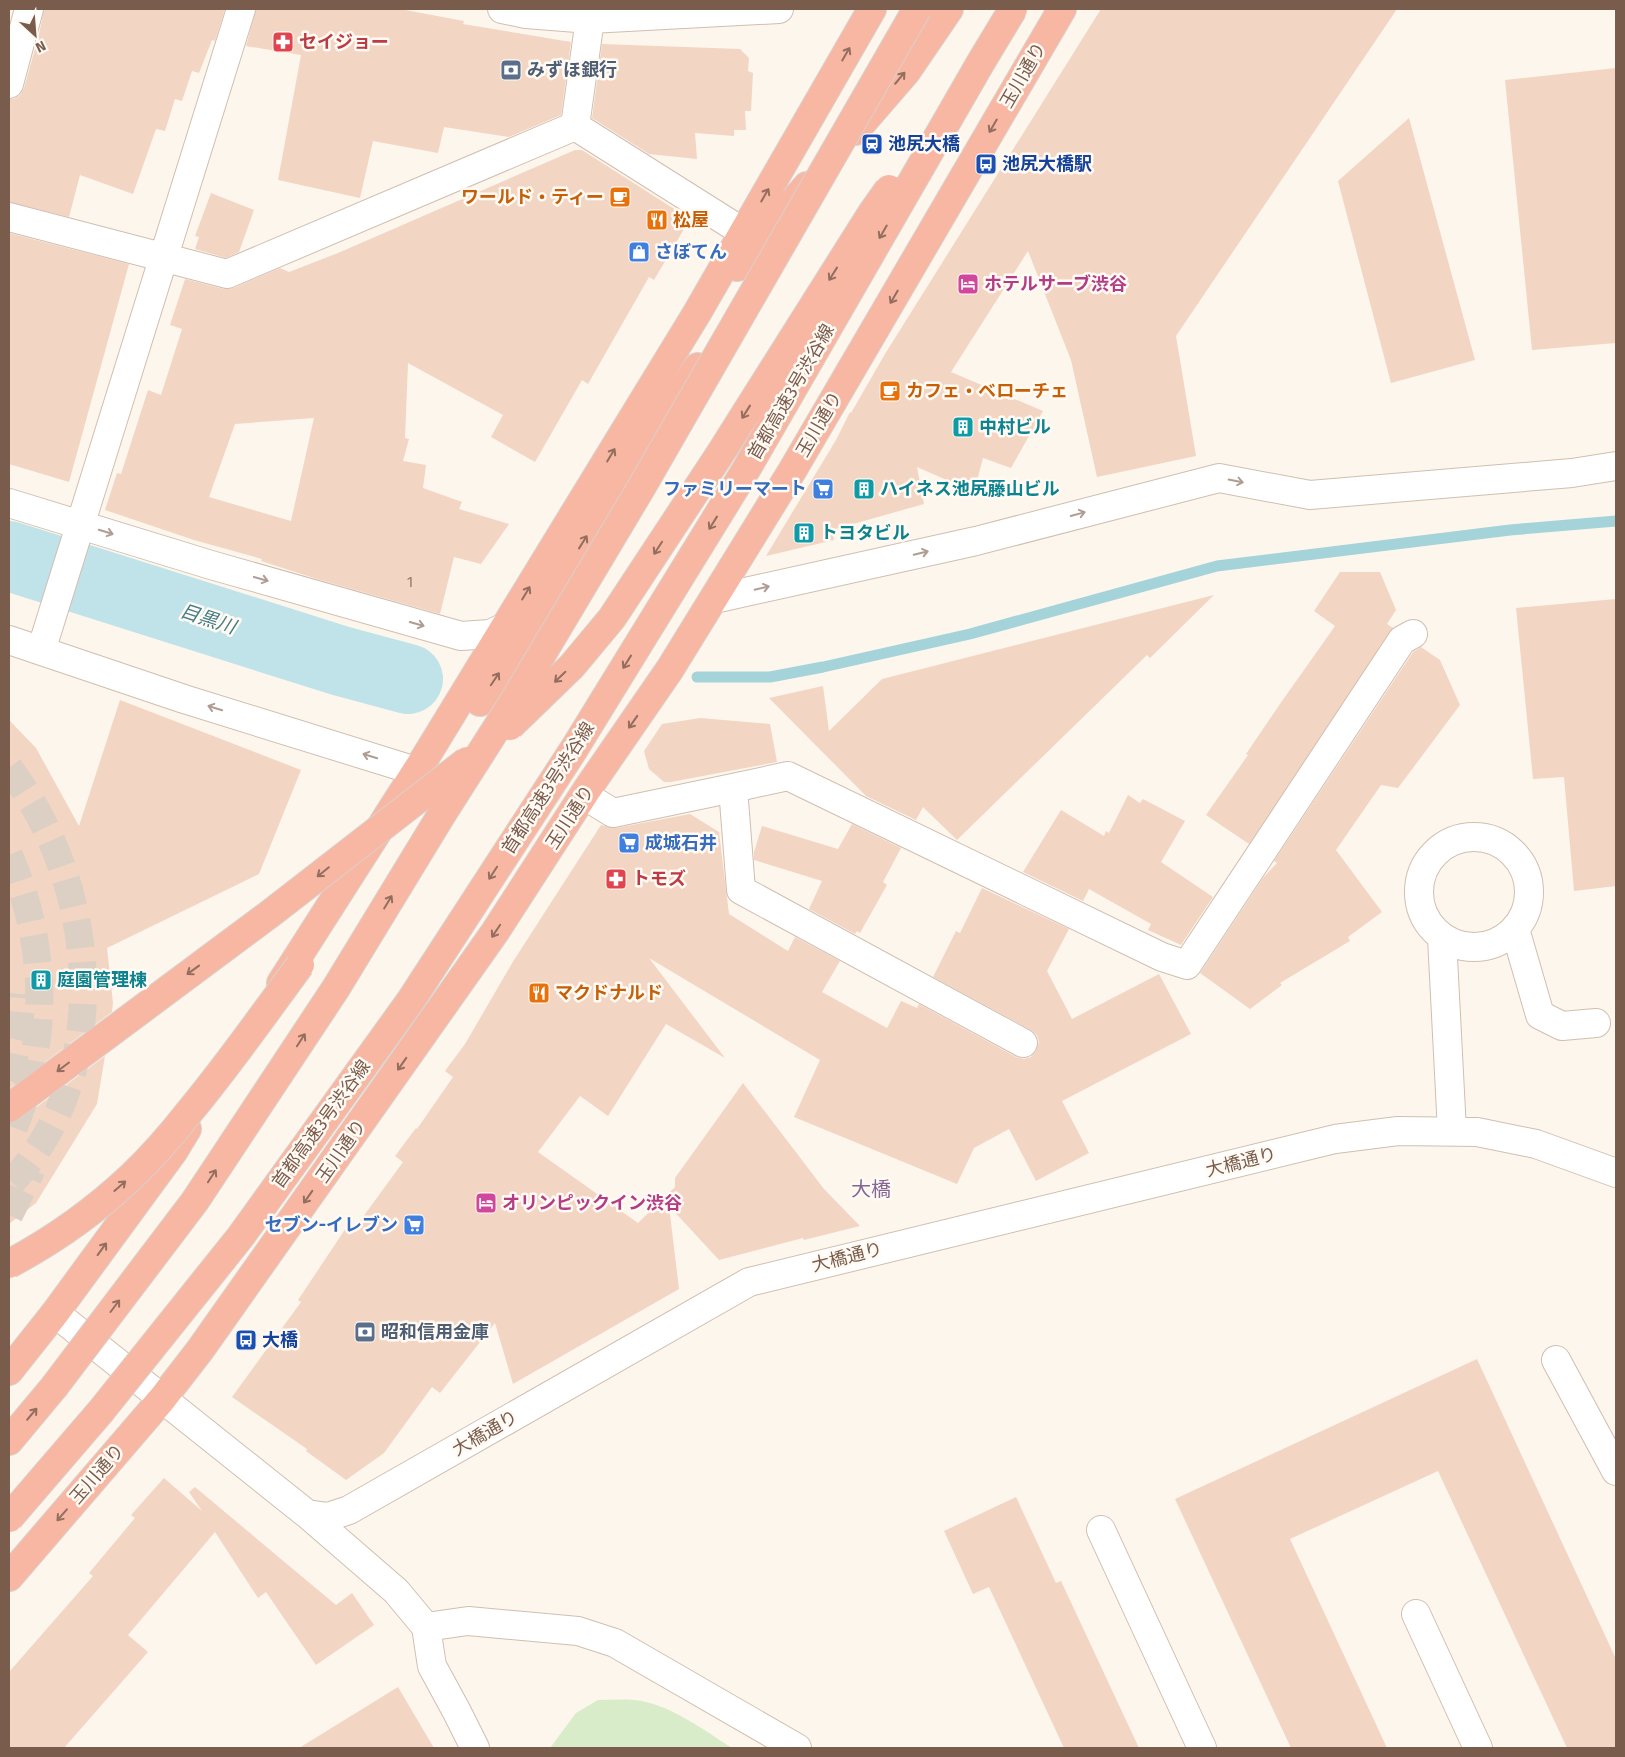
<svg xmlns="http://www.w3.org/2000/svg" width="1625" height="1757" viewBox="0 0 1625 1757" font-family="'Fira Sans','Noto Sans JP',sans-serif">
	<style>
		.green { fill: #d8ecc9 }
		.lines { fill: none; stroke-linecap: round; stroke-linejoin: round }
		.stream { stroke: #a5d3da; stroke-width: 11 }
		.river { stroke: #bfe3e8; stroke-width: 70 }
		.building { fill: #f3d5c3; fill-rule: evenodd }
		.highway-tunnel { stroke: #dcd0c4; stroke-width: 28; stroke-dasharray: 28 14; stroke-linecap: butt }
		.minor-casing { stroke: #d1beb0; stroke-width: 30 }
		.highway-casing { stroke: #dad1cd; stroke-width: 30 }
		.minor { stroke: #fff; stroke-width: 28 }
		.highway { stroke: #f7b7a3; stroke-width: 28 }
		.highway-bridge-casing { stroke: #dad1cd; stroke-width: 30; stroke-linecap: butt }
		.highway-bridge { stroke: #f7b7a3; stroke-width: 28 }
		.oneway { stroke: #936e5e }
		.oneway2 { stroke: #af9d94 }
		.labels { text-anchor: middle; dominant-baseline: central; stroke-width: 5; stroke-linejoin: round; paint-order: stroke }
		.number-label { font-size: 15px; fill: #987a6a }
		.health-label { font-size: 18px; font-weight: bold; fill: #be3a42; stroke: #fffaf3; text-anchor: start }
		.service-label { font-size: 18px; font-weight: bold; fill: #4e5e75; stroke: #fffaf3; text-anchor: start }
		.street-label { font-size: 18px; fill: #7a5c4d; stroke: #fffaf3 }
		.transit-label { font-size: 18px; font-weight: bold; fill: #164399; stroke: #fffaf3; text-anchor: start }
		.food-label { font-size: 18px; font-weight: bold; fill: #c56008; stroke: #fffaf3; text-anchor: start }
		.shop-label { font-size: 18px; font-weight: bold; fill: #366cbe; stroke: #fffaf3; text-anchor: start }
		.hotel-label { font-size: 18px; font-weight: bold; fill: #b23c85; stroke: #fffaf3; text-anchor: start }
		.culture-label { font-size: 18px; font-weight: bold; fill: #0d838f; stroke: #fffaf3; text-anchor: start }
		.water-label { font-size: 19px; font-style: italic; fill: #437c86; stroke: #fffaf3 }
		.quarter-label { font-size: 20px; fill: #846695; stroke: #fffaf3 }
	</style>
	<rect width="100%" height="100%" fill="#fdf6ec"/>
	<path class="green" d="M598,1700C610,1700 622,1699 634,1700C668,1703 704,1730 732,1748H550L576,1713Z"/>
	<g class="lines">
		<path class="stream" d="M697,677H770L823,667L970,634L1217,566L1510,530L1616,521"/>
		<path class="river" d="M9,556L341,661L408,679"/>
	</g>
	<path class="building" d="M44,9H225L215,41L212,40L199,73L192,71L182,101L175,99L165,131L156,129L133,194L80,175L69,217L9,202V99H14L20,95L24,88L36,45H37Z
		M256,9H400L464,21L463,24L571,42L561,115L509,137L444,127L438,153L373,141L360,198L278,180L301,55L246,46Z
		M1101,9H1397L1176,336L1196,456L1097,477L1071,360L1028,251L951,372L1043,411L1011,468L983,458L974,492L917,467L924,504L832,530L834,540L766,556L836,440L850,412L851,413L885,354Z
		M602,44L740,49L749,58L748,71L753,73L751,111H745L746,130H734V136L695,133L697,159L649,154L592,118Z
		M1616,68V343L1532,350L1505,80Z
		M1409,118L1475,360L1391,383L1338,181Z
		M575,150H582L690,219L654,280L649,277L588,384L582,380L535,462L491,437L503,415L408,363L405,438L409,439L403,461L426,465L423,488L462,502L459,509L509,524L481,564L454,557L440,614L317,579L261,561L262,559L194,540L105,510L117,473L121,474L148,390L161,395L182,329L170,325L185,279L224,289L233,288L280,268L289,272L338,253ZM314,418L291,521L209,497L235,424Z
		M211,193L254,210L239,252L226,258L195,249L199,237L195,236Z
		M9,233L129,264L69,482L9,464Z
		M1340,572H1380L1396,610L1387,624L1393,628L1249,844L1206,815L1248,755L1246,754L1280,704L1335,626L1314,611Z
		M1214,595L1150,658L1147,655L957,840L923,807L916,820L866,796L769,698L823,686L829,731L882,679Z
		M1616,599V886L1574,891L1564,777L1533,779L1516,608Z
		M1421,647L1440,660L1460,705L1398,788L1381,785L1336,850L1382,912L1348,937L1350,941L1280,983L1282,985L1250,1009L1200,973L1263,878L1277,863L1274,861L1413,652Z
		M120,700L301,770L259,874L107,948L113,1003L112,1012L9,1089V720L36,748L79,826Z
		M700,718L770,724L777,762L671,782H664L649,769L644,751L662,724Z
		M1128,795L1140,803L1143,799L1185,821L1161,862L1213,897L1181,945L1148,930L1151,924L1089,889L1083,901L1023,872L1061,810L1104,836L1106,831L1109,833Z
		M690,814L719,832L729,914L788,951L795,937L840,961L822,992L887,1028L901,1001L917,1008L919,1004L1016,1057L1024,1059L1031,1057L1036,1051L1039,1042L1037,1035L1031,1030L933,977L956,931L960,933L982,888L1069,929L1047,971L1072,1019L1159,974L1191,1034L1062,1101L1089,1153L1036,1181L1009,1129L974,1148L957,1184L794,1117L820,1060L649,958L725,1058L666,1024L608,1116L580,1096L538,1152L638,1223L675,1187V1178L743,1083L824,1189L860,1226L804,1240L803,1238L719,1260L669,1206L679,1289L513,1384L495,1323L440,1393L432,1387L384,1453L346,1480L306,1451L307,1449L232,1397L301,1302L298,1300L346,1228L352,1232L403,1162L395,1156L416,1128L417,1129L453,1077L445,1071L465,1044L514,960L601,825L616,828Z
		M852,824L901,848L883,882L887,885L860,933L857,931L855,934L809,909L822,881L754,860V852L762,826L838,849Z
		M105,1056L97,1104L36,1203L9,1224V1123L18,1121Z
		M1477,1359L1616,1659V1748H1567L1438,1471L1290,1539L1387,1748H1291L1175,1499Z
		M164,1478L202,1511L189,1492L195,1487L336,1605L352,1593L374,1625L316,1665L266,1592L258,1598L215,1532L128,1635L148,1652L64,1748H9V1672L93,1576L89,1573L135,1518L131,1515Z
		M1016,1497L1056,1583L1061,1581L1139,1748H1064L989,1587L973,1594L944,1531Z
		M398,1687L434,1748H299Z"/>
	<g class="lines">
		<path class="highway-tunnel" d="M9,768C98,885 117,1073 9,1185
			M9,855C49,948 50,1047 9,1139
			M9,1081L18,1039L22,994
			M9,1215L32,1169"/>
		<g class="minor-casing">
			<path id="minor" d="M502,9L526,14L590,19L779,9
				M9,84L29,9
				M575,126L590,19L589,9
				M9,217L227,274L575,126L743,232
				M9,503L211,565L461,636L490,634L505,627
				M714,599L976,541L1219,478L1310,495L1572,473L1616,466
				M9,640L184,699L416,771
				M41,651L241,9
				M584,795L613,813L733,788
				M1419 892a55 55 0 1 1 110 0a55 55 0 1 1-110 0Z
				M1515,929L1540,1015L1562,1026L1596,1023
				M1442,938L1452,1131
				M1023,1043L741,890L733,788L788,776L1162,957L1187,965L1402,640L1413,634
				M55,1313L307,1514L396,1591L426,1627L432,1666L457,1712L475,1748
				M1556,1360L1616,1471
				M307,1514L328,1517L349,1510L749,1282L1335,1139L1398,1131L1477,1132L1536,1144L1616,1173
				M1101,1530L1202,1748
				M1416,1614L1478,1748
				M426,1627L468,1621L578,1631L615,1643L797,1748"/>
		</g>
		<g class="highway-casing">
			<path id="highway" d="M855,131L906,72L949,9
				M737,267L807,186
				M480,702L644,446L698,367
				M281,983L426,756L697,313L872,9
				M9,1371L55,1313L173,1152L187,1129
				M9,1441L54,1387
				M9,1577L162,1399L200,1350L495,932L588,788L670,669L792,471L1062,9"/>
		</g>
		<use href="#minor" class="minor"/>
		<use href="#highway" class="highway"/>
		<g class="highway-bridge-casing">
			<path id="highway-bridge" d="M510,726L572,666L612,618L720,454L872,213L889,189
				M9,1108L271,913L467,761
				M9,1264C54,1240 95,1211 132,1176C153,1156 172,1134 190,1111C229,1064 264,1014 300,965
				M54,1387L195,1201L336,988L442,814L512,704L641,488L917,9
				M9,1518L101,1411L241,1236L411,1000L574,749L747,468L981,62L1013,9"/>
		</g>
		<use href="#highway-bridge" class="highway-bridge"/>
	</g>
	<defs><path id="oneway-shaft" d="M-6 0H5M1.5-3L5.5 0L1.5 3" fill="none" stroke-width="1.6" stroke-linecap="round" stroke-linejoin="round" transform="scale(1.25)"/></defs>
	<g class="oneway">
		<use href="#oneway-shaft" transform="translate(846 54) rotate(-60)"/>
		<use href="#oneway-shaft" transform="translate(900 78) rotate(-50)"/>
		<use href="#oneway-shaft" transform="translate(993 126) rotate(120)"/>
		<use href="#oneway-shaft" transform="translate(765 195) rotate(-60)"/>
		<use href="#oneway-shaft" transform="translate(883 232) rotate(120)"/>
		<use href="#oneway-shaft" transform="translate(833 274) rotate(122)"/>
		<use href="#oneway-shaft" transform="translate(894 297) rotate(120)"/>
		<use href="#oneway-shaft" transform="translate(746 412) rotate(122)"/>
		<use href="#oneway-shaft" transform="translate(611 455) rotate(-59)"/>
		<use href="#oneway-shaft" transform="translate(713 523) rotate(122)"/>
		<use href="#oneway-shaft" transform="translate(583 542) rotate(-58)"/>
		<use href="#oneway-shaft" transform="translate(658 548) rotate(123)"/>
		<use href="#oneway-shaft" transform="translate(526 593) rotate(-59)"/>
		<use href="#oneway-shaft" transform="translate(627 662) rotate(122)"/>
		<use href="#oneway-shaft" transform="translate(560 677) rotate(136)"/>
		<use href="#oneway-shaft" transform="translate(495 679) rotate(-56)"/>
		<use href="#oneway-shaft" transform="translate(633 722) rotate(125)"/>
		<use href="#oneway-shaft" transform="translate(323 872) rotate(141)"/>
		<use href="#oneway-shaft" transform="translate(493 873) rotate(123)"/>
		<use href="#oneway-shaft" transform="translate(388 902) rotate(-59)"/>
		<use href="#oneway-shaft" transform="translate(496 931) rotate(124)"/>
		<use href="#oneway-shaft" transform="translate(193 970) rotate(144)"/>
		<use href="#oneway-shaft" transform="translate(301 1040) rotate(-57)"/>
		<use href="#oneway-shaft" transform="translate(402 1064) rotate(125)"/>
		<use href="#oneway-shaft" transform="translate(63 1067) rotate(143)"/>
		<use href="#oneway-shaft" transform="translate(212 1176) rotate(-57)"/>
		<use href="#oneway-shaft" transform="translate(120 1186) rotate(-41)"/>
		<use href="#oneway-shaft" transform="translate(308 1197) rotate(125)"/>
		<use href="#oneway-shaft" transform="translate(102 1249) rotate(-54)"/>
		<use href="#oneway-shaft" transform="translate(115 1306) rotate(-53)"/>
		<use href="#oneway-shaft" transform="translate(32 1414) rotate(-50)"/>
		<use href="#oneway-shaft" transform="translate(62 1515) rotate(131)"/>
	</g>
	<g class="oneway2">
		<use href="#oneway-shaft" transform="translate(1236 481) rotate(11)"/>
		<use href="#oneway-shaft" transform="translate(1078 514) rotate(-15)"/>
		<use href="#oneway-shaft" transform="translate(106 532) rotate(17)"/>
		<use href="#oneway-shaft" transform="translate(921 553) rotate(-13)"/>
		<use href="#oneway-shaft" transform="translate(261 579) rotate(16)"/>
		<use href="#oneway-shaft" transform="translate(762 588) rotate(-13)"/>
		<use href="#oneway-shaft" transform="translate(417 624) rotate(16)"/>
		<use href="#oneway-shaft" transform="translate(215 708) rotate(-163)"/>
		<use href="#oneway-shaft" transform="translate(370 756) rotate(-163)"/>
	</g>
	<defs>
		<g id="pharmacy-square" transform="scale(1.125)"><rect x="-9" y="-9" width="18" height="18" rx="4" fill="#e0444e" stroke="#fffaf3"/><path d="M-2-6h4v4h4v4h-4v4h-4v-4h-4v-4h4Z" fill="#fff"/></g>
		<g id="bank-square" transform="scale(1.125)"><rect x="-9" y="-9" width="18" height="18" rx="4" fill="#5c6f8a" stroke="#fffaf3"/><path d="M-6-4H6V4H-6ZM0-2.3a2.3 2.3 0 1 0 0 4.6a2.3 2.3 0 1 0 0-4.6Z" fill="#fff"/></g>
		<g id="station-square" transform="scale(1.125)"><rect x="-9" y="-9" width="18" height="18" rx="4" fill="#1a4fb4" stroke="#fffaf3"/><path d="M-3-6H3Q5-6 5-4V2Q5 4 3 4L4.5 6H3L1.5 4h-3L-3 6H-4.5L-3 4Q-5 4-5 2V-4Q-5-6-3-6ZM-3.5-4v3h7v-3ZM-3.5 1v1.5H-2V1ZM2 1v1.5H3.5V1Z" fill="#fff"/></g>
		<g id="bus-square" transform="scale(1.125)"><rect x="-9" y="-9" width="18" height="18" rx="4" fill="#1a4fb4" stroke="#fffaf3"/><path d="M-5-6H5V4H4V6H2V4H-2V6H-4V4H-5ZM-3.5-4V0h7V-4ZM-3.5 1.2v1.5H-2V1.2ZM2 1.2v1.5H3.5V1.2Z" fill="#fff"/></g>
		<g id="cafe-square" transform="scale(1.125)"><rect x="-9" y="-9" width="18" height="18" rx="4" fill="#e8710a" stroke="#fffaf3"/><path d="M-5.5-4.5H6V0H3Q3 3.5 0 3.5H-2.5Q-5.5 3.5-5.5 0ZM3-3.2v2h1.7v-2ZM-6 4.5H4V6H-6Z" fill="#fff"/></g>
		<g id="restaurant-square" transform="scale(1.125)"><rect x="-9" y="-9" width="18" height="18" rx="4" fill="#e8710a" stroke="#fffaf3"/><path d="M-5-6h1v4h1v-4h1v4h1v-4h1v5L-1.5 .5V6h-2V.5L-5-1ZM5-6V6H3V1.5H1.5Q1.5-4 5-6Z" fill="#fff"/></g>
		<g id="shop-square" transform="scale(1.125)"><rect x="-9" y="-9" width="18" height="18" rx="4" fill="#3f7fe0" stroke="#fffaf3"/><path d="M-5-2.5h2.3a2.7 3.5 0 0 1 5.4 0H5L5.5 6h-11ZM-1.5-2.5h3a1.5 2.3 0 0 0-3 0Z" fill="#fff"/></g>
		<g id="hotel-square" transform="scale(1.125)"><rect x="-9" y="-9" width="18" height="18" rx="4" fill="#d1479c" stroke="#fffaf3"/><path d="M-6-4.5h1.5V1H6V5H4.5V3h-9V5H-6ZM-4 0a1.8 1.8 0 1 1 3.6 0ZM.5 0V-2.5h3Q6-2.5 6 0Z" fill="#fff"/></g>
		<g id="building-square" transform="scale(1.125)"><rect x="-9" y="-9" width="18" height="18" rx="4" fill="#0f9aa8" stroke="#fffaf3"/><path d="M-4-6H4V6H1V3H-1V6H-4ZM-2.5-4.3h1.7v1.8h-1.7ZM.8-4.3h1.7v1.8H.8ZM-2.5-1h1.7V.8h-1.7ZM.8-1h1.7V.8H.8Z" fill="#fff"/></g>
		<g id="supermarket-square" transform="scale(1.125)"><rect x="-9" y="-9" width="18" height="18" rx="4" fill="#3f7fe0" stroke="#fffaf3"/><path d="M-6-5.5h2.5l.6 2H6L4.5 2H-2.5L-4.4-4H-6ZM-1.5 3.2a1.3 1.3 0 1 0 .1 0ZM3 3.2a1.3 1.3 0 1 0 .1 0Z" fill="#fff"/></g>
	</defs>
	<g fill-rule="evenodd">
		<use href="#pharmacy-square" x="283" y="42"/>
		<use href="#bank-square" x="511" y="70"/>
		<use href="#station-square" x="872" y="144"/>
		<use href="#bus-square" x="986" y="164"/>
		<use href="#cafe-square" x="620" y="197"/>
		<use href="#restaurant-square" x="657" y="220"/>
		<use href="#shop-square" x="639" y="252"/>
		<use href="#hotel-square" x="968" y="284"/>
		<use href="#cafe-square" x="890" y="391"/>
		<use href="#building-square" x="963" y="427"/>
		<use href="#supermarket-square" x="823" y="489"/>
		<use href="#building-square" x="864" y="489"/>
		<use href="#building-square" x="804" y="533"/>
		<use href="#supermarket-square" x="629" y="843"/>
		<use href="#pharmacy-square" x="616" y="879"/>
		<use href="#building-square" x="41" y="980"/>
		<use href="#restaurant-square" x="539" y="993"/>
		<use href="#hotel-square" x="486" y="1203"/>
		<use href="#supermarket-square" x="414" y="1225"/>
		<use href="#bank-square" x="365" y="1332"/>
		<use href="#bus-square" x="246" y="1340"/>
	</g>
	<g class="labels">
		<g class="number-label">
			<text x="410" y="582">1</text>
		</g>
		<g class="health-label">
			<text x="299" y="42">セイジョー</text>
			<text x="632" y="879">トモズ</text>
		</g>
		<g class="service-label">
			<text x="527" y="70">みずほ銀行</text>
			<text x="381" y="1332">昭和信用金庫</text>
		</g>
		<g class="street-label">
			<text transform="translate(1023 75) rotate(-60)">玉川通り</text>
			<text transform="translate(791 392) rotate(-60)">首都高速3号渋谷線</text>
			<text transform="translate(819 424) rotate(-60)">玉川通り</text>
			<text transform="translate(548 788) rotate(-57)">首都高速3号渋谷線</text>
			<text transform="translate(570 817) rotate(-57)">玉川通り</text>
			<text transform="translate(321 1124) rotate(-54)">首都高速3号渋谷線</text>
			<text transform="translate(341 1151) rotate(-55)">玉川通り</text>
			<text transform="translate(1241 1162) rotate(-14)">大橋通り</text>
			<text transform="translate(847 1257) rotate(-14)">大橋通り</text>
			<text transform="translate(485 1433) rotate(-30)">大橋通り</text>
			<text transform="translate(97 1474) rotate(-49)">玉川通り</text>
		</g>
		<g class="transit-label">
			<text x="888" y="144">池尻大橋</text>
			<text x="1002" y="164">池尻大橋駅</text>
			<text x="262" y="1340">大橋</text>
		</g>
		<g class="food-label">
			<text x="604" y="197" text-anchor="end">ワールド・ティー</text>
			<text x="673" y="220">松屋</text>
			<text x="906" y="391">カフェ・ベローチェ</text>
			<text x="555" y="993">マクドナルド</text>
		</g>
		<g class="shop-label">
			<text x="655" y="252">さぼてん</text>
			<text x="807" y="489" text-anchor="end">ファミリーマート</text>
			<text x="645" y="843">成城石井</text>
			<text x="398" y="1225" text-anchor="end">セブン-イレブン</text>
		</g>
		<g class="hotel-label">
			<text x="984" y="284">ホテルサーブ渋谷</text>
			<text x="502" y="1203">オリンピックイン渋谷</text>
		</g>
		<g class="culture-label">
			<text x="979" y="427">中村ビル</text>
			<text x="880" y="489">ハイネス池尻藤山ビル</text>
			<text x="820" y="533">トヨタビル</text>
			<text x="57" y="980">庭園管理棟</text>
		</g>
		<g class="water-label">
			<text transform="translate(208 619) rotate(18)">目黒川</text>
		</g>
		<g class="quarter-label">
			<text x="871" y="1189">大橋</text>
		</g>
	</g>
	<rect width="1625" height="1757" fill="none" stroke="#7a5c4d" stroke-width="20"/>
	<g transform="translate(35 35) rotate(154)" stroke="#fffaf3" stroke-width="4" paint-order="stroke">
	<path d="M0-4L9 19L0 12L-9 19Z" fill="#7a5c4d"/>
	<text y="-8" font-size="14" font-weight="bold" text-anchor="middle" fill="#7a5c4d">N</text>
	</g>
</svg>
